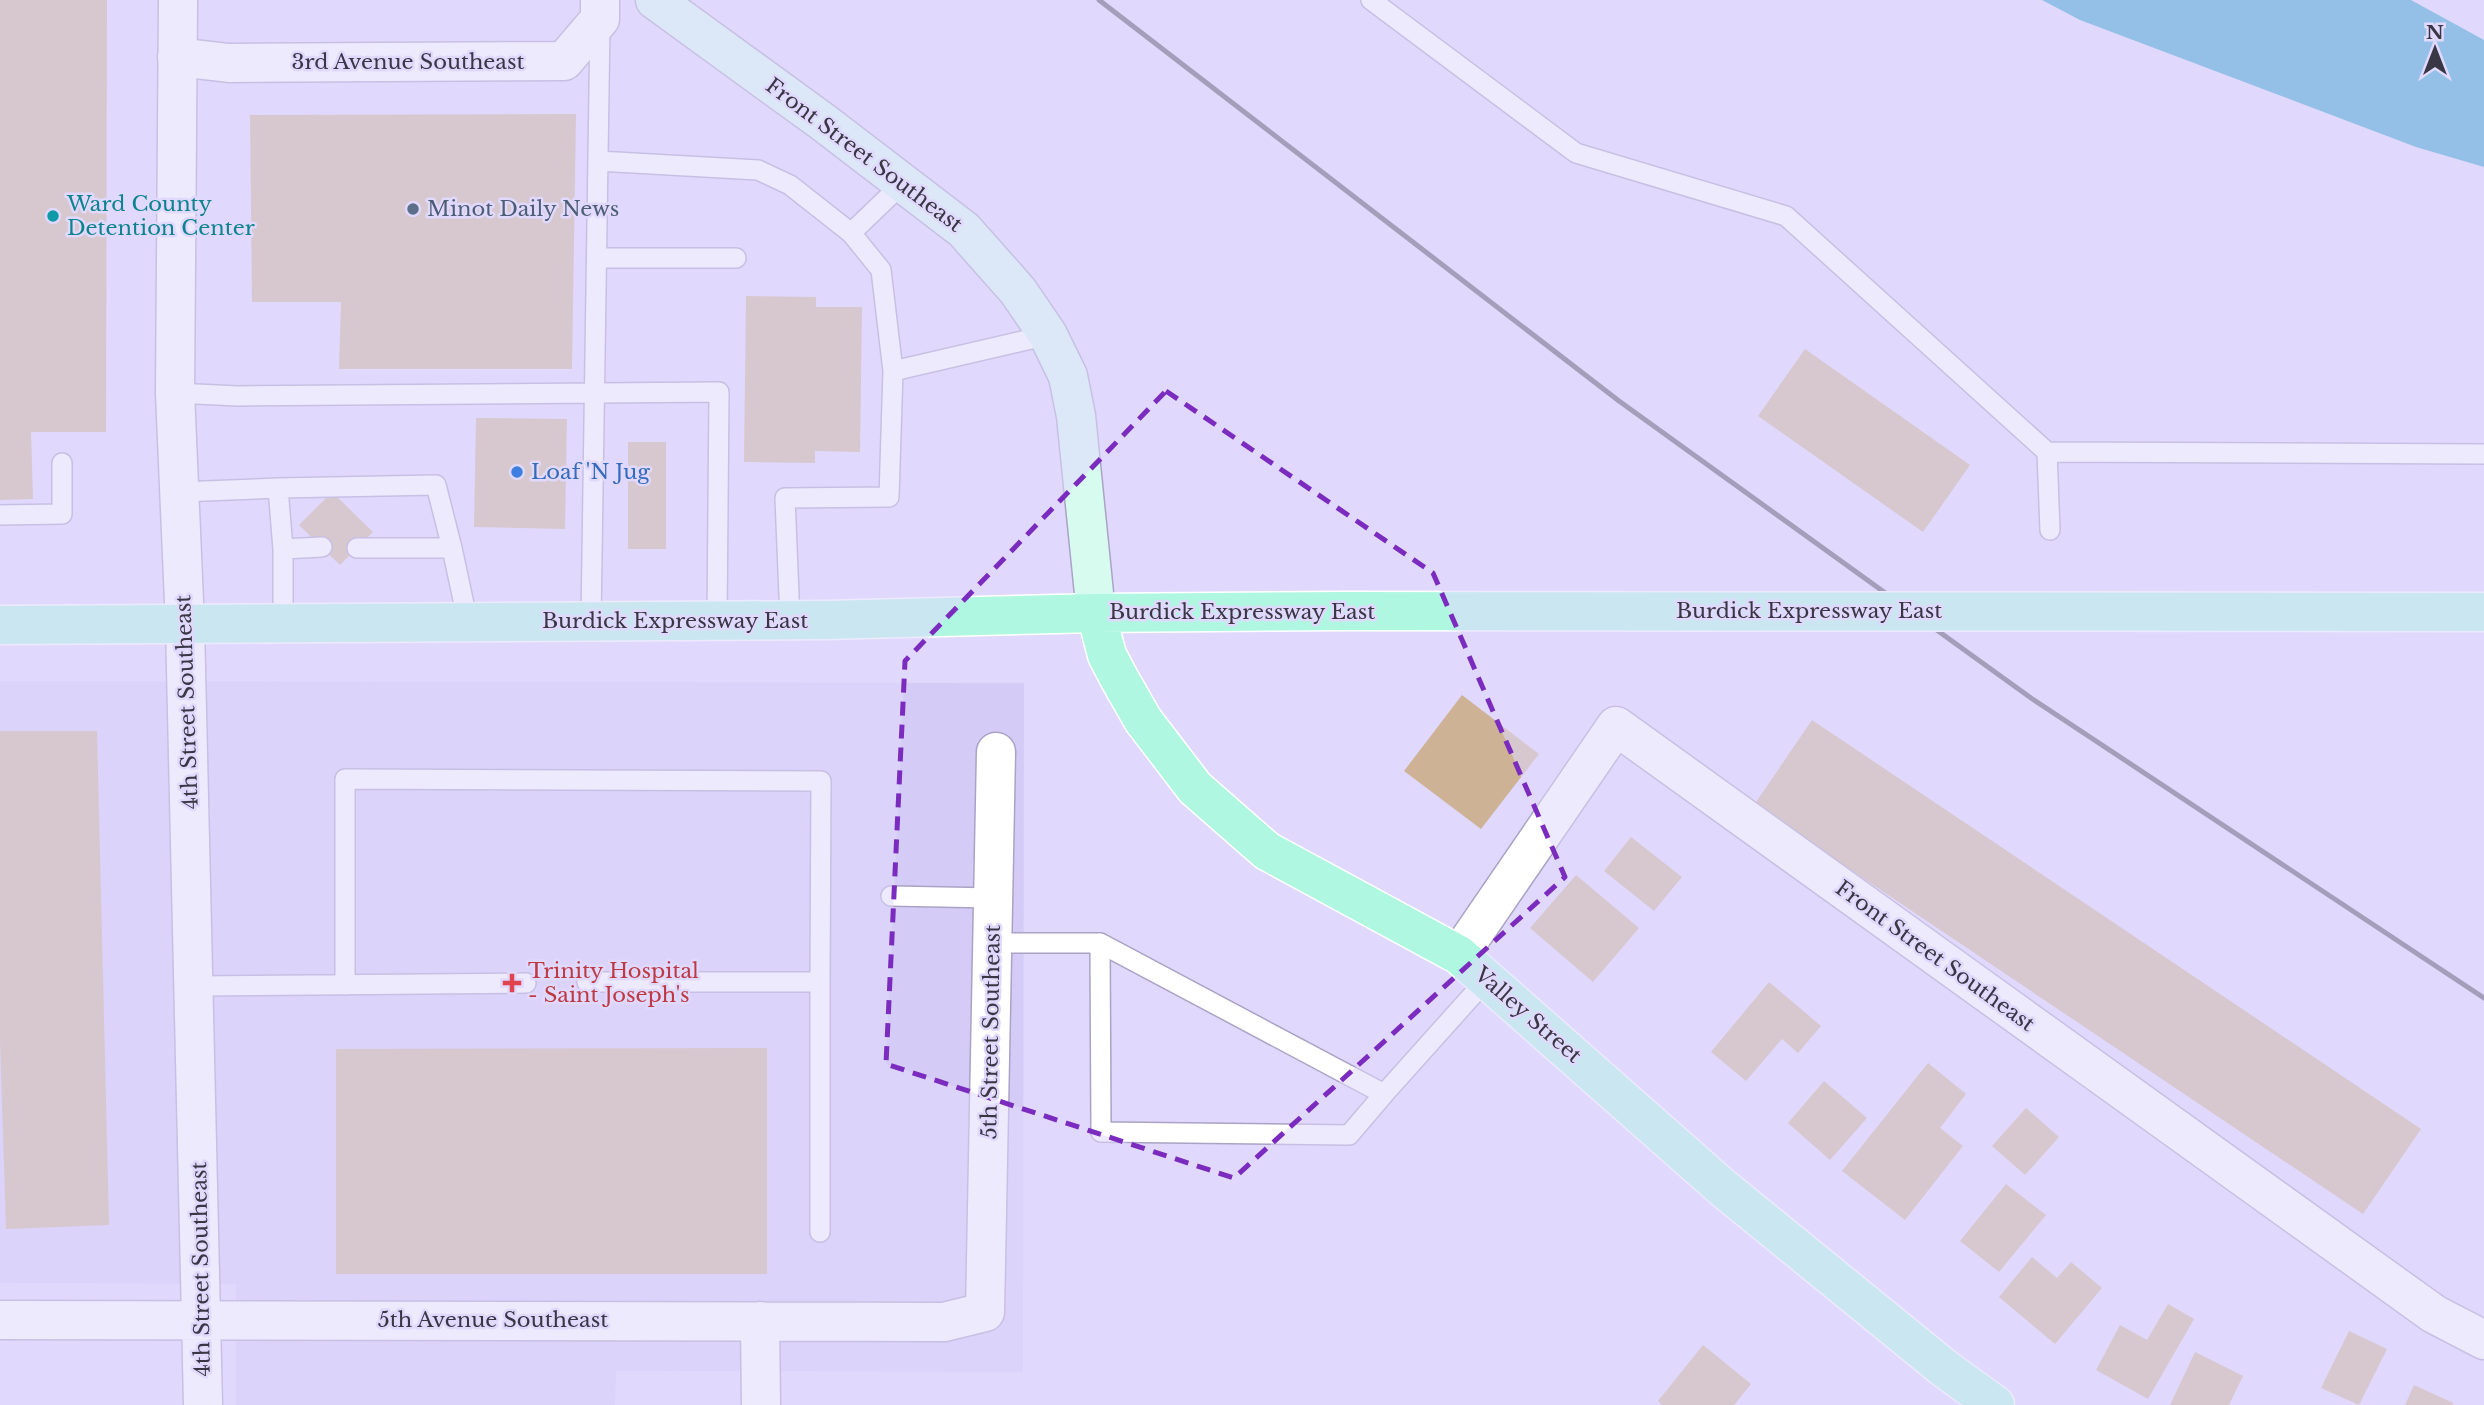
<svg xmlns="http://www.w3.org/2000/svg" width="2484" height="1405" viewBox="0 0 2484 1405" font-family="'Libre Baskerville',serif">
	<style>
		.built { fill: #d4ccf6 }
		.water { fill: #38a0cd }
		.building { fill: #cdb296 }
		.lines { fill: none; stroke-linecap: round; stroke-linejoin: round }
		.lane-casing { stroke: #aaa3c5; stroke-width: 22 }
		.street-casing { stroke: #aaa3c5; stroke-width: 41 }
		.secondary-casing { stroke: #aaa3c5; stroke-width: 41 }
		.primary-casing { stroke: #fff; stroke-width: 41 }
		.lane { stroke: #fff; stroke-width: 19 }
		.street { stroke: #fff; stroke-width: 38 }
		.secondary { stroke: #d8fbf0; stroke-width: 38 }
		.primary { stroke: #b0f7e2; stroke-width: 38 }
		.rail { stroke: #5b586a; stroke-width: 5 }
		.primary-bridge-casing { stroke: #fff; stroke-width: 41; stroke-linecap: butt }
		.primary-bridge { stroke: #b0f7e2; stroke-width: 38 }
		.marked { fill: none; stroke: #7b2cbf; stroke-width: 5; stroke-dasharray: 14 9; stroke-linejoin: round }
		.service-dot { fill: #5c6f8a; stroke: #e0d9fd; stroke-width: 2.5 }
		.culture-dot { fill: #0f9aa8; stroke: #e0d9fd; stroke-width: 2.5 }
		.shop-dot { fill: #3f7fe0; stroke: #e0d9fd; stroke-width: 2.5 }
		.health-dot { fill: #e0444e; stroke: #e0d9fd; stroke-width: 2.5 }
		.labels { text-anchor: middle; dominant-baseline: central; stroke-width: 5; stroke-linejoin: round; paint-order: stroke }
		.street-label { font-size: 21px; fill: #3a3745; stroke: #e0d9fd }
		.culture-label { font-size: 21px; fill: #0d838f; stroke: #e0d9fd; text-anchor: start }
		.service-label { font-size: 21px; fill: #4e5e75; stroke: #e0d9fd; text-anchor: start }
		.shop-label { font-size: 21px; fill: #366cbe; stroke: #e0d9fd; text-anchor: start }
		.health-label { font-size: 21px; fill: #be3a42; stroke: #e0d9fd; text-anchor: start }
	</style>
	<rect width="100%" height="100%" fill="#e0d9fd"/>
	<path class="built" d="M0,681L1024,683L1023,1372L616,1371L615,1405H236V1284L0,1283Z"/>
	<path class="water" d="M2042,0H2411L2484,40V167L2416,147L2080,20Z"/>
	<path class="building" d="M0,0H107L106,432H31L33,499L0,500Z
		M576,114L572,369H339L341,302H252L250,115Z
		M746,296L816,297V307H862L860,452L815,451V463L744,462Z
		M1805,349L1970,465L1923,532L1758,416Z
		M476,418L567,419L565,529L474,527Z
		M628,442H666V549H628Z
		M332,492L373,532L340,565L299,525Z
		M1462,695L1539,754L1481,829L1404,771Z
		M1812,720L2421,1129L2363,1214L1754,805Z
		M0,731H97L109,1225L6,1229L0,1040Z
		M1631,837L1682,877L1654,911L1604,871Z
		M1576,875L1639,928L1593,982L1530,928Z
		M1769,982L1821,1026L1798,1053L1782,1039L1746,1081L1711,1052Z
		M767,1048V1274H336V1049Z
		M1928,1063L1966,1094L1940,1128L1963,1146L1905,1220L1842,1171Z
		M1824,1081L1867,1118L1830,1160L1788,1123Z
		M2026,1108L2059,1137L2025,1175L1992,1146Z
		M2006,1184L2046,1215L1999,1272L1960,1241Z
		M2032,1257L2057,1278L2071,1262L2102,1288L2055,1344L1999,1297Z
		M2168,1304L2194,1319L2148,1399L2096,1370L2120,1325L2147,1340Z
		M2349,1331L2387,1349L2359,1405L2321,1388Z
		M1703,1345L1751,1384L1734,1405H1662L1658,1401Z
		M2195,1352L2243,1376L2229,1405H2170Z
		M2414,1385L2453,1403L2452,1405H2405Z"/>
	<g class="lines">
		<g class="lane-casing">
			<path id="lane" d="M1371,0L1576,153L1786,216L2047,452L2050,530
				M598,161L758,170L790,185L851,233L881,270L893,371
				M851,233L903,183
				M597,258H736
				M175,393L238,396L719,392L717,621
				M2047,452L2484,454
				M278,488L436,485L452,548
				M180,492L278,488L283,549L322,547
				M0,515L62,514V463
				M357,548H452L468,623
				M790,620L785,498L889,497L893,371L1048,335
				M591,621L600,24
				M283,624V549
				M891,896L993,898
				M992,943H1100L1101,1132L1349,1135L1384,1094
				M1100,943L1384,1094L1487,979
				M820,982V1232
				M345,985V779L821,781L820,982H587
				M195,986L526,983"/>
		</g>
		<g class="street-casing">
			<path id="street" d="M178,0L175,393L185,625L203,1405
				M177,57L229,63L564,61L600,19V0
				M1459,955L1616,726L2434,1314L2484,1340
				M0,1320L944,1322L985,1312L996,752
				M760,1321L761,1405"/>
		</g>
		<g class="secondary-casing">
			<path id="secondary" d="M655,0L823,122L964,230L1018,291L1048,335L1068,376L1076,416L1096,613"/>
		</g>
		<g class="primary-casing">
			<path id="primary" d="M1096,613L1107,655L1119,678L1143,720L1195,788L1267,851L1459,955L1723,1188L1944,1368L1995,1405
				M0,625L826,620L1096,613L1341,611"/>
		</g>
		<use href="#lane" class="lane"/>
		<use href="#street" class="street"/>
		<use href="#secondary" class="secondary"/>
		<use href="#primary" class="primary"/>
		<path class="rail" d="M1099,0L1619,401L2031,698L2484,998"/>
		<g class="primary-bridge-casing">
			<path id="primary-bridge" d="M1341,611L2484,612"/>
		</g>
		<use href="#primary-bridge" class="primary-bridge"/>
	</g>
	<path d="M0 0H2484V1405H0ZM1166,391L1433,573L1565,877L1234,1178L886,1064L905,661Z" fill="#e0d9fd" fill-opacity=".55" fill-rule="evenodd"/>
	<path class="marked" d="M1166,391L1433,573L1565,877L1234,1178L886,1064L905,661Z"/>
	<circle class="service-dot" cx="413" cy="209" r="7"/>
	<circle class="culture-dot" cx="53" cy="216" r="7"/>
	<circle class="shop-dot" cx="517" cy="472" r="7"/>
	<path class="health-dot" d="M508.5 972.5h7v7h7v7h-7v7h-7v-7h-7v-7h7z"/>
	<g class="labels">
		<g class="street-label">
			<text x="408" y="62">3rd Avenue Southeast</text>
			<text transform="translate(864 155) rotate(37)">Front Street Southeast</text>
			<text x="1809" y="611">Burdick Expressway East</text>
			<text x="1242" y="612">Burdick Expressway East</text>
			<text x="675" y="621">Burdick Expressway East</text>
			<text transform="translate(187 702) rotate(-92)">4th Street Southeast</text>
			<text transform="translate(1935 956) rotate(36)">Front Street Southeast</text>
			<text transform="translate(1528 1015) rotate(41)">Valley Street</text>
			<text transform="translate(991 1032) rotate(-89)">5th Street Southeast</text>
			<text transform="translate(201 1269) rotate(-91)">4th Street Southeast</text>
			<text x="493" y="1320">5th Avenue Southeast</text>
		</g>
		<g class="culture-label">
			<text x="67" y="204">Ward County<tspan x="67" dy="24">Detention Center</tspan></text>
		</g>
		<g class="service-label">
			<text x="427" y="209">Minot Daily News</text>
		</g>
		<g class="shop-label">
			<text x="531" y="472">Loaf 'N Jug</text>
		</g>
		<g class="health-label">
			<text x="528" y="971">Trinity Hospital<tspan x="528" dy="24">- Saint Joseph's</tspan></text>
		</g>
	</g>
	<g transform="translate(2435 49)" stroke="#e0d9fd" stroke-width="5" paint-order="stroke">
	<path d="M0-5L12 26L0 18L-12 26Z" fill="#3a3745"/>
	<text y="-10" font-size="19" font-weight="bold" text-anchor="middle" fill="#3a3745">N</text>
	</g>
</svg>
